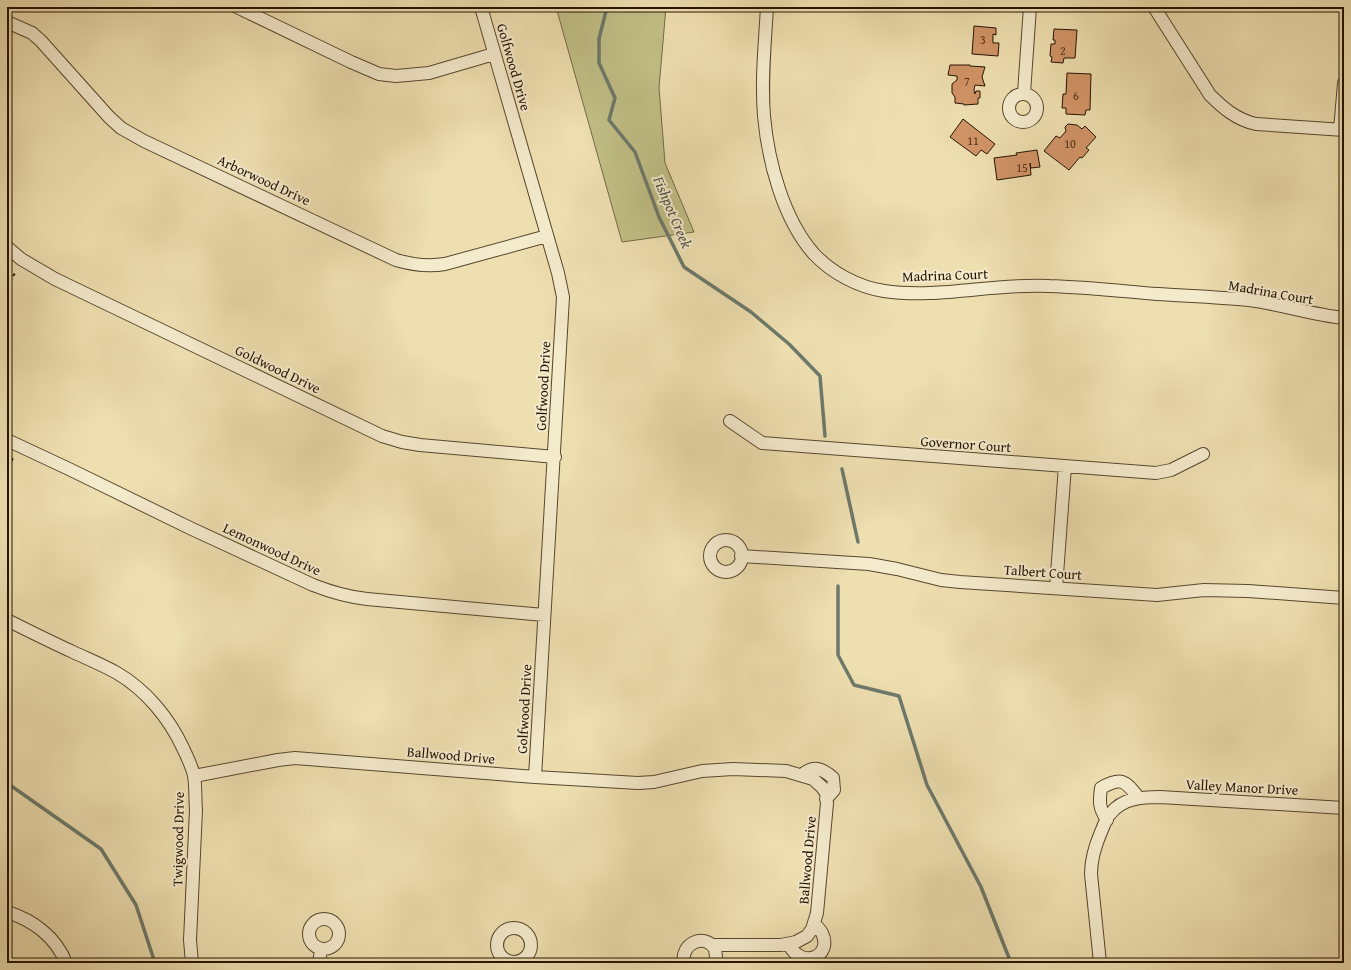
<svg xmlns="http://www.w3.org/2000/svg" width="1351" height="970" viewBox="0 0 1351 970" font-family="'Gentium Book Plus',serif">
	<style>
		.green { fill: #c1bf86; stroke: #736a44 }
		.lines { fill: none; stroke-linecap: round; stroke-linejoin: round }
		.stream { stroke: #6c796b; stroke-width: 3.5 }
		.building { fill: #d19467; stroke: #251401 }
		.minor-casing { stroke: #57472d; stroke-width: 14 }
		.path { stroke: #251401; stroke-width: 2; stroke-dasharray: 3 2; stroke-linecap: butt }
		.minor { stroke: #f4eacc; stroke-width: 12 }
		.labels { text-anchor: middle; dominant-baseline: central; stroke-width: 4; stroke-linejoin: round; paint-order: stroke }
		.number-label { font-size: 12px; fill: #50341a }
		.street-label { font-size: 14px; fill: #251401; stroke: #f4eacc }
		.water-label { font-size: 15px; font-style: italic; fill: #4e4f3f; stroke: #f4eacc }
	</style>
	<rect width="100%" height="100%" fill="#eedfb0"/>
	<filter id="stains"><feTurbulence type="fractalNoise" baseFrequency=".005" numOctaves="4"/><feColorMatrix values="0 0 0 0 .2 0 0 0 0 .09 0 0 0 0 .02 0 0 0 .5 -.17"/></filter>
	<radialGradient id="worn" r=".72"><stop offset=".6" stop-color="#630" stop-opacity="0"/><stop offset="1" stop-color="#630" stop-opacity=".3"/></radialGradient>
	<path class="green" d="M556,7H666L659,88L665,163L694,232L622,242Z"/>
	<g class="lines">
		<path class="stream" d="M607,7L599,39V63L615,98L609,120L635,152L659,217L684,267L751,312L789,344L820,376L825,436
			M842,469L858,542
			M838,586V655L854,685L899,696L927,785L981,887L1011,963
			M7,783L101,849L136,905L155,963"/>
	</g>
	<path class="building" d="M974,26L996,28V35L993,34V43H999L998,56L972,54Z
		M1054,29L1077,30L1075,58H1064L1063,63L1051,62L1052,57L1050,56L1051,44H1055V40H1053Z
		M950,65H970V66L985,67L982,77L985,86L975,85L974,90L975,94L976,91H980V98H978V104L964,105V104L955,103V97L952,93V84L957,80V76L948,75Z
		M1067,73L1091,74L1090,110H1086L1085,115L1066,114V108H1062L1063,94H1066Z
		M963,119L995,144L987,154L981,150L976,156L950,137Z
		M1068,124L1077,125L1082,129L1085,126L1096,137L1086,148L1089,150L1082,158L1080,157L1069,170L1044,151L1056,136L1060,138L1066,131L1065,127Z
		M1037,150L1040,167L1031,168L1030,163L1031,175L997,180L994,158L1017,155L1016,153Z"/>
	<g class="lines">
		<g class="minor-casing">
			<path id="minor" d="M237,7L351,62L379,74L396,76L429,73L494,54
				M481,7L558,273L563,297L535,777
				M767,7C765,43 761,80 764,116C768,161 783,219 814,254C832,273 858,287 884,291C938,299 994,283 1049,286C1085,287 1121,291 1157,294C1188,296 1219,297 1249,300C1281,304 1312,315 1344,318
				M1154,7L1210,95C1223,108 1237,120 1256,124L1344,130
				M7,22L32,33L41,41L109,117L121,128L144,141L396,260C413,265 427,267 445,264L547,236
				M1024,93L1030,7
				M1009 108a14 14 0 1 1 28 0a14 14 0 1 1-28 0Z
				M1340,130L1344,83
				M7,247L21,259L55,279L382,436L402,442L420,445L555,457
				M730,421L762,443L1156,473L1171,470L1203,454
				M7,440L69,469L190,528L313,585C331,592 348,597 367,599L544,615
				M710 556a16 16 0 1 1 32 0a16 16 0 1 1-32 0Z
				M741,556L869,564L897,569L941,580L960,582L1157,595L1204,590L1248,591L1344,598
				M1056,588L1065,466
				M7,620C29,631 51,642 73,652C88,659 103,665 117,673C146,690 169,718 183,748C187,757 192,766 194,776C196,787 195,799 196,810L190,940L192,963
				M802,775C813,765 822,768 833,778L834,790L826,799
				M194,776L278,760L295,758L535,777L638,783L654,782L702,771L733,769L786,771L813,779L822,787L826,793L827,803L817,913L812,929L807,936L796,942L781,945H713
				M1107,820C1099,808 1099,802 1101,788C1122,776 1125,781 1139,798
				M7,912C33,920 56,937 66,963
				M309 934a15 15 0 1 1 30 0a15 15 0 1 1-30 0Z
				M497 945a17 17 0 1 1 34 0a17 17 0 1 1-34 0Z
				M789,945C803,970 833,956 822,933C820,929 816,926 814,923
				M319,963L321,950
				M684,963C680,944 704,932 715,949L716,957L715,963
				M1100,963L1091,874C1091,859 1095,846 1101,832C1104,826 1106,817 1111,813C1123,798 1142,797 1160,797L1344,808"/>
		</g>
		<path class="path" d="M7,284L16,272
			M7,470L13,458"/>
		<use href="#minor" class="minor"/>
	</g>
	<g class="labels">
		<g class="number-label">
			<text x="983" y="39">3</text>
			<text x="1063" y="50">2</text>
			<text x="967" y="81">7</text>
			<text x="1076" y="95">6</text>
			<text x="973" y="140">11</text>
			<text x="1070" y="143">10</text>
			<text x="1022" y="167">15</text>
		</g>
		<g class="street-label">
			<text transform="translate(514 67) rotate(74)">Golfwood Drive</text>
			<text transform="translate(264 180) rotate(25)">Arborwood Drive</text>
			<text transform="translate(945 275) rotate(-2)">Madrina Court</text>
			<text transform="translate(1271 292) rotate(10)">Madrina Court</text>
			<text transform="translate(278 369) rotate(26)">Goldwood Drive</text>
			<text transform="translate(543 386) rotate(-87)">Golfwood Drive</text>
			<text transform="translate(966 444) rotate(4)">Governor Court</text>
			<text transform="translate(272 549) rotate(25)">Lemonwood Drive</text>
			<text transform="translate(1043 572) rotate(4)">Talbert Court</text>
			<text transform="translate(524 709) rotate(-87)">Golfwood Drive</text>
			<text transform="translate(451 755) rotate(5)">Ballwood Drive</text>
			<text transform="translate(1242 787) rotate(3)">Valley Manor Drive</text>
			<text transform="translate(178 839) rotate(-89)">Twigwood Drive</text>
			<text transform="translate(807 860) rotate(-85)">Ballwood Drive</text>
		</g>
		<g class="water-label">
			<text transform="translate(673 212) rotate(67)">Fishpot Creek</text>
		</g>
	</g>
	<rect width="1351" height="970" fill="none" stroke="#eedfb0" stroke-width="24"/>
	<rect x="8" y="8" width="1335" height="954" fill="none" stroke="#251401" stroke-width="2"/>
	<rect x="12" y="12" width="1327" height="946" fill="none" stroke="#251401"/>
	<rect width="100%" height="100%" filter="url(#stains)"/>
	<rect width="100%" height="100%" fill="url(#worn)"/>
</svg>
